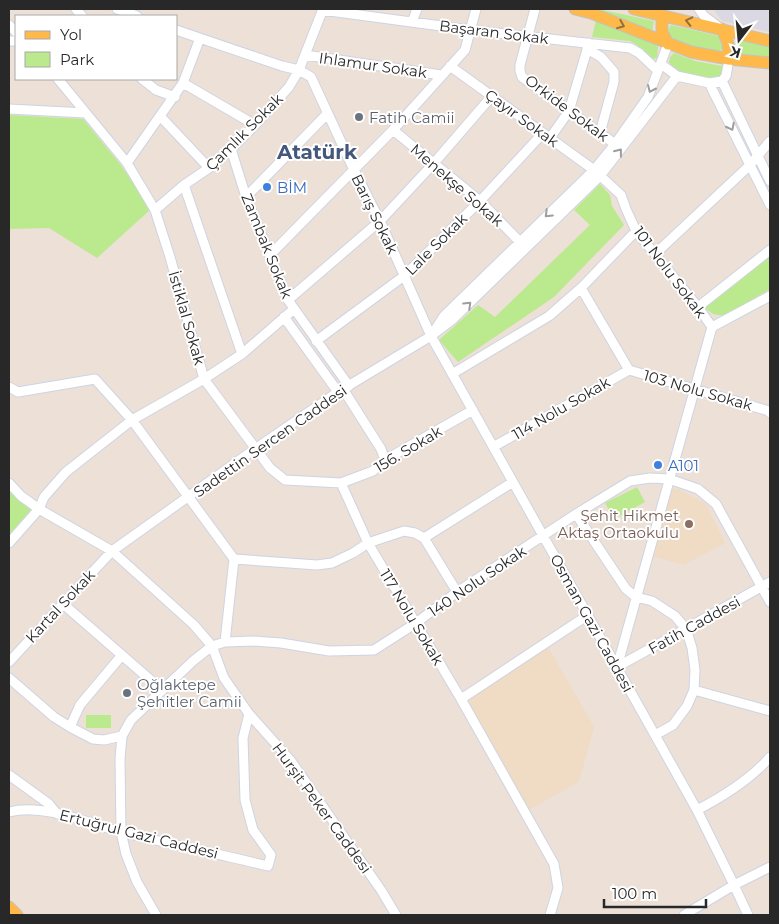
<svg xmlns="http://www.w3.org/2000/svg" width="779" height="924" viewBox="0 0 779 924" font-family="Montserrat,sans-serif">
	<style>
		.industrial { fill: #dad9e3 }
		.education { fill: #f0dbc4 }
		.green { fill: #bbe98d }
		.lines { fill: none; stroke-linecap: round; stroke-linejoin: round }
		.minor-casing { stroke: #cdd4e3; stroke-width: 11 }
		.major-casing { stroke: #c3c3c3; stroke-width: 13 }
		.minor { stroke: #fff; stroke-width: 9 }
		.major { stroke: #feb94a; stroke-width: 11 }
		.oneway { stroke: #937039 }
		.oneway2 { stroke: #9e9e9e }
		.worship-dot { fill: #6b7280; stroke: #fff; stroke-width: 2 }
		.shop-dot { fill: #3f7fe0; stroke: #fff; stroke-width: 2 }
		.education-dot { fill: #8d6e63; stroke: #fff; stroke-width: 2 }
		.labels { text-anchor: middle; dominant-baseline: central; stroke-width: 4; stroke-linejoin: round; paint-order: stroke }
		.street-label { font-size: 15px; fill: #282828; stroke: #fff }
		.worship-label { font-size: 15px; fill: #5b616d; stroke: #fff; text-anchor: start }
		.shop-label { font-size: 15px; fill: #366cbe; stroke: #fff; text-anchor: start }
		.education-label { font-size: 15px; fill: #785e54; stroke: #fff; text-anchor: end }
		.district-label { font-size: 20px; font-weight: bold; fill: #44577c; stroke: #fff }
	</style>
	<rect width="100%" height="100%" fill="#ece0d7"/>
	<path class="industrial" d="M713,9H770V32L722,21Z"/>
	<path class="education" d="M672,489H678L706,504L725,543L684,565L652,556Z
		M548,647L594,727L579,782L528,810L466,699Z"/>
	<path class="green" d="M591,9H598L654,21L652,33Z
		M596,20L656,45L658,47L657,58L650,59L637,45L630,41L592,37Z
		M671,25L719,36L723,38V46L721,51C709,55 671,43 667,31Z
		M737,40L770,47V59L734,54Z
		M674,53L695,61L722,66V74L719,77C704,78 678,77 669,62L670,57Z
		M9,115L83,119L120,164L151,209L97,258L49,228L9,229Z
		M600,184L610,195L612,206L624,225L554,297L458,362L439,340L478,305L495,317L590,225L574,210Z
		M770,255V289L725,316L713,314L704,307Z
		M637,487L645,502L614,519L605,503Z
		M9,490L31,510L9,535Z
		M86,715H111V728H86Z"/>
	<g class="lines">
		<g class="minor-casing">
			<path id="minor" d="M76,9L82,16
				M117,9L137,16
				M535,9L520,65V71L522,77L615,144
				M699,9L704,16L720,28
				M322,10L471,30L630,48L639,53L657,70
				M412,22L417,9
				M9,25L16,32
				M176,30L282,66L299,70L311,77L354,170L380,221L431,336L697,810L734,885L748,915
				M9,41H16
				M587,49L601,57L614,72V82L600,133
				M305,55L441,75
				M661,64L677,76L709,83L722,81L726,76L729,59
				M450,66L594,170L621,195L626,209L636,231L698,307L712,327
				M142,79L156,90L175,97
				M722,81L770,181
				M183,83L255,125
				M709,83L770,205
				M9,109L86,113
				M160,116L209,168
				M393,130L480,201L520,242
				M550,138L569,111L589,43
				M231,149L246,197L288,300L349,386
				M127,163L183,83L200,38
				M184,185L242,354
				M246,197L327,114
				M155,210L184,185L209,168L231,149L255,125L289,87L299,70L323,9
				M655,254L750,165L770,141
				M270,255L393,130L465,50L476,9
				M581,288L629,370L769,411L770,413
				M288,300L380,221L434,163L491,97
				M698,307L770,250
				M294,309L242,354L204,379L270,468L285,480L341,483L368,543L461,699L554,864L558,888L550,915
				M284,317L338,392
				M712,327L770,296
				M435,330L444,316L594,170L615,144L648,97L668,44
				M316,341L404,276L480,201L543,133
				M452,374L549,316L581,288L636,231
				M9,387L18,392L95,379L132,420L234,559L225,642
				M343,389L381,449L385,460
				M493,447L629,370
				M9,483L21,496L39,509L112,551L194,625L212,646L224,678L249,714L291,761L381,890L396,915
				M341,483L373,471L385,460L473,410
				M576,514L626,589L636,597L652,601L675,616L686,629L692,648L695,670L694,690L687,706L673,725L655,735
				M424,538L457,592
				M9,543L39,509L44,497L66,472L132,420L204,379L170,257L155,210L127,163L58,79
				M234,559L317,565L332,563L353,553L368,543L404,531L415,533L424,538L513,482
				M62,603L162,690
				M9,662L112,551L255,449L338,392L431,336L452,320L600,176L677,76
				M617,667L712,327
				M617,667L770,582
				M9,678L54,717L70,727L93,739L104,740L122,736
				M694,690L770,711
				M461,699L588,615
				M70,727L80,705L122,655
				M9,775L49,804L57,814
				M697,810C724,796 750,780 770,757
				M9,812C43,803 88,823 121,832C170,844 219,854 268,866L271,855L253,830L245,800L243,738L249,714
				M156,915L137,882L126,854L121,832L120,759L122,736L131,720L193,661L212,646L225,642L253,641L281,643L329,651L374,650L416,623L457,592L576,514L630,481L650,478L669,479L698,489L716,504L770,602
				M684,915L734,885L770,867"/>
		</g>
		<g class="major-casing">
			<path id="major" d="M575,9L591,13L691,52L729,59L770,63
				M634,9L770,41
				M662,15V32L668,44
				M722,29L728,43L729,59
				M9,907L17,915"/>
		</g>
		<use href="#minor" class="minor"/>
		<use href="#major" class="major"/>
	</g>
	<defs><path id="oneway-chevron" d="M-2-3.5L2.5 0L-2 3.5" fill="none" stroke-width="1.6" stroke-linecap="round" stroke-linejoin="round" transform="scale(1.25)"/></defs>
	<g class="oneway">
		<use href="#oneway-chevron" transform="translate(689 21) rotate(-167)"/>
		<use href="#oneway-chevron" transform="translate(621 25) rotate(22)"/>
	</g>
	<g class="oneway2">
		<use href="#oneway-chevron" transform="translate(651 89) rotate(114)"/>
		<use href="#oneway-chevron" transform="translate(731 127) rotate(63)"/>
		<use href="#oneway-chevron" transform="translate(619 152) rotate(-52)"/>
		<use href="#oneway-chevron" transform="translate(548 214) rotate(136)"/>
		<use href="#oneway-chevron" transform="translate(468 305) rotate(-44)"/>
	</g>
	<g class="worship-dot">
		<circle cx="359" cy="117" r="5"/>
		<circle cx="127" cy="693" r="5"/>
	</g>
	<g class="shop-dot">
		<circle cx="267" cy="187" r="5"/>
		<circle cx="658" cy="465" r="5"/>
	</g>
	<circle class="education-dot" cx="689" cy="524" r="5"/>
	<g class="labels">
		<g class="street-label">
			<text transform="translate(494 32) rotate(7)">Başaran Sokak</text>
			<text transform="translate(373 65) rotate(8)">Ihlamur Sokak</text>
			<text transform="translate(567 108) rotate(37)">Orkide Sokak</text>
			<text transform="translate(522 118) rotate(36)">Çayır Sokak</text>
			<text transform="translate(244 132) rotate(-45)">Çamlık Sokak</text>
			<text transform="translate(457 185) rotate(41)">Menekşe Sokak</text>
			<text transform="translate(375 214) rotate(64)">Barış Sokak</text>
			<text transform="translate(436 244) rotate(-45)">Lale Sokak</text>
			<text transform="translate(267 246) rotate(68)">Zambak Sokak</text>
			<text transform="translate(670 272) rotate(53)">101 Nolu Sokak</text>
			<text transform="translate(187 318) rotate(74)">İstiklal Sokak</text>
			<text transform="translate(698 390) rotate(16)">103 Nolu Sokak</text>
			<text transform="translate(561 408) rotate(-30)">114 Nolu Sokak</text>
			<text transform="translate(270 441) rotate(-35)">Sadettin Sercen Caddesi</text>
			<text transform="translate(408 449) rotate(-31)">156. Sokak</text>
			<text transform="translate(477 581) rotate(-34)">140 Nolu Sokak</text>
			<text transform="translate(60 606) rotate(-47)">Kartal Sokak</text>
			<text transform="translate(412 617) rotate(59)">117 Nolu Sokak</text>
			<text transform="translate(592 623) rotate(61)">Osman Gazi Caddesi</text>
			<text transform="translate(694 625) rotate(-29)">Fatih Caddesi</text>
			<text transform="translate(322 808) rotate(54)">Hurşit Peker Caddesi</text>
			<text transform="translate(139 834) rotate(14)">Ertuğrul Gazi Caddesi</text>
		</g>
		<g class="worship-label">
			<text x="369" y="117">Fatih Camii</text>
			<text x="137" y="684">Oğlaktepe<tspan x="137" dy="17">Şehitler Camii</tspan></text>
		</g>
		<g class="shop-label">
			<text x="277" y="187">BİM</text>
			<text x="668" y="465">A101</text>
		</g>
		<g class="education-label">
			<text x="679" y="515">Şehit Hikmet<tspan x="679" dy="17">Aktaş Ortaokulu</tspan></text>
		</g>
		<g class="district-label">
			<text x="317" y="152">Atatürk</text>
		</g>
	</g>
	<rect width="779" height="924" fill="none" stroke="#282828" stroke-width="20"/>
	<rect x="15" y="15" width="162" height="65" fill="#ffffff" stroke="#a9a9a9"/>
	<rect x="25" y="31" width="25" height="8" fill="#feb94a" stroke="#a9a9a9"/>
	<text x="60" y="40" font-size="15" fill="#282828">Yol</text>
	<rect x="25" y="52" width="25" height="15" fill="#bbe98d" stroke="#a9a9a9"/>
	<text x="60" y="65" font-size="15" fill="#282828">Park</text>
	<g transform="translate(739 40) rotate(196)" stroke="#ffffff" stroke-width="4" paint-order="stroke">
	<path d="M0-4L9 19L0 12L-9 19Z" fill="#282828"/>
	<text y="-8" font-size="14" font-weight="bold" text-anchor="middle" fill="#282828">K</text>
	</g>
	<path d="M604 899v8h102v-8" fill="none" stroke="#282828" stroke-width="2.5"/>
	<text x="612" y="899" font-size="15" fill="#282828" stroke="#ffffff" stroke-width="4" paint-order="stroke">100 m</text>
</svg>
